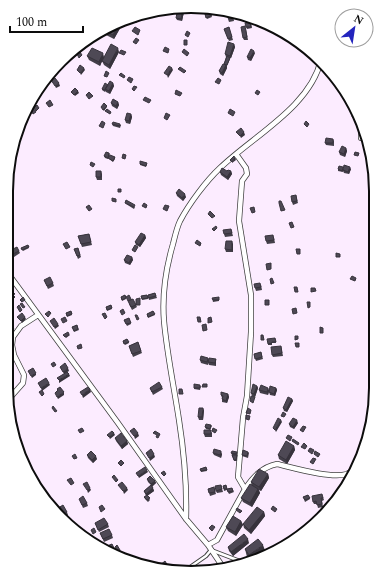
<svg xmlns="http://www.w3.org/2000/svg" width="382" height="579" viewBox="0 0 382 579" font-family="Spectral,serif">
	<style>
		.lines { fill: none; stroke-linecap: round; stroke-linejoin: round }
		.service-casing { stroke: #404040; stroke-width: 4.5 }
		.minor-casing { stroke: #404040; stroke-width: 6 }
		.service { stroke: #fff; stroke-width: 2.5 }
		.minor { stroke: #fff; stroke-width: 4.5 }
		.wall { fill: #433f49 }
		.shaded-wall { fill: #37333c }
		.building { fill: #4e4955; stroke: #37333c }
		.rim { fill: none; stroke: #0d0d0d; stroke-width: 2 }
	</style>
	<rect width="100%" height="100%" fill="#fcecff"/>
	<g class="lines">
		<g class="service-casing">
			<path id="service" d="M183,572L206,556L211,550L245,563"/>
		</g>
		<g class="minor-casing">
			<path id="minor" d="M361,118V138
				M7,272L118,423L186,519L208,545L225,570
				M8,400L23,383L24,375L14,355L12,345L13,337L21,326L38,315
				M245,489C253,477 262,467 277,464C294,468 331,479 347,474C351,472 354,469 358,467
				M186,519C187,486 184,452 179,420C174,387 167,354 164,321C162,296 166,268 173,244C175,236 177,227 180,221C189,204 206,181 220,168C253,136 310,107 321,60
				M208,545L217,540L245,489L238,477L243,418L247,396L251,332V295L239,221L242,181L247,174L246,168L236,154"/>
		</g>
		<use href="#service" class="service"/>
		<use href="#minor" class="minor"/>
	</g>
	<path class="wall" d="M183,9L184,12L182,21L177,20L176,18Z
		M210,12L212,17L207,19L205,14Z
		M226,13L235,15H233L234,21L229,22Z
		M235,15L241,16L242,18L237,20Z
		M140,16L136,23L129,20V18Z
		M120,20H122L123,23L114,39L106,35L105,31Z
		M251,23L252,28L247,29L246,27Z
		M229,27L233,40L229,41L224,29Z
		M246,29L248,40H244L243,38Z
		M234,44L235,47L231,58H230V59L227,66V68L223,76L220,74L219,71L224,64L226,57L225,54Z
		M119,52L110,69L104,65L102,61L100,66L89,60L87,56L104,57Z
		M255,53L251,61L248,60L247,57Z
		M113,83L114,86L110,94L106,92V91L105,92L102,90V89L108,85Z
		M118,102L119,105L117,109L112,106L111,103Z
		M131,114L132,117L130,124L126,123L125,120Z
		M112,124L121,125L120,128L113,126Z
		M333,139L334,141V146L326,145L325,143Z
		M346,148L347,151L345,157L340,155L339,152Z
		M109,153L110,154L109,156L115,157V159L113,162L109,159L108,158V159L105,158L104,156Z
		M140,164H147L146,167L140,165Z
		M338,169H351L349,174L344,173L343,171V172L338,171Z
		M101,171L102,174V180H97L96,177Z
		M227,171H231L232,174L228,180L221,175L220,172Z
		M176,193L186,197L183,201L177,196Z
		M296,195L298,203L293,205L292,202Z
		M125,203L135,207L134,209L126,204Z
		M231,229L233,236L225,237L224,234Z
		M89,234L92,245L82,247L78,236Z
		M145,235L146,238L140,247L136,245L135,242Z
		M274,238L275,243L267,244L266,241Z
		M233,244V252H226L225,249Z
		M28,245L29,248L23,251L21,248Z
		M78,248L81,257L78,259L74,249Z
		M11,250L19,251L20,253L14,257Z
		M132,257L133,260L130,265L125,263L124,260Z
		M44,280L53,283L54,286L48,289Z
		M261,285L262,290L256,291L255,288Z
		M155,293L157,298L149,300L148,295Z
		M125,295L126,299L122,301L121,297Z
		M147,295L148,299L142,300L141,296Z
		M212,298H219V301L213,302Z
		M131,299L136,305L137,307L132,310L129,304Z
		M111,305L112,309L107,311L106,307Z
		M71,311L72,315L67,317L66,313Z
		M153,311L155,315L148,318L147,314Z
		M129,318L131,324L127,326L124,320Z
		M77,325L79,330L74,332L72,327Z
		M275,338L276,343H272V345H268V344Z
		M127,339L129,343L125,345L123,341Z
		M138,342L142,353L133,357L129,346Z
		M281,346L283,356L273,357L272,355Z
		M261,352L263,359L256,361L254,354Z
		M11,358L13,368L6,369V359Z
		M216,359V366L209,365L208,363V365L201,363L200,360Z
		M201,386L200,390L194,389V388Z
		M257,386L258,388L255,397L252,396L251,393Z
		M162,387L163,389L153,395L150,388Z
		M276,388L277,390L275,396L270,395L269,392L268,395L260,393L259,390H269Z
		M228,394L229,397L227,403L222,402V398L221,395Z
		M292,399L293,401L287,412L284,411L283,408Z
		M204,410L203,420H199L198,417Z
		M298,423L294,429L290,427L289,424Z
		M211,425L212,426L210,430L212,433V437H205L204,434L210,430L206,429L205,427Z
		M115,438L127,441L128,444L122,449L116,441Z
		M294,446L295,450L287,464L279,459L278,455Z
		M248,452L249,453L248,458L242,456V455Z
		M213,453L222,454L221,458L214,455Z
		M231,453H237V461H234L232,455H234H232Z
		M87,455L97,459L93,463L88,458Z
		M206,467L207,471L201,472L200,469Z
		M268,474L269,478L261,491L259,490L260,493L252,507L243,502L241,498L252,486L251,482Z
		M147,479L155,481L156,483L152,486L154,491L147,496L150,500L148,502L145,499L144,497L146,496L144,491L151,485L148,482Z
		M221,485L223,492L217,493L216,491Z
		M226,485L227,489L232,488L234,492L229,494L227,490L224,491L223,486Z
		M214,487L216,494L210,496L208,489Z
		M308,495L310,499L305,502L303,497Z
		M323,497L324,500L322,501L323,507L318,508L317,504H314L313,502Z
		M80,501L87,503L88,506L83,508Z
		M55,510L67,512L68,515L63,518Z
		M264,512L265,516L251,534L244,528L243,524Z
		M241,521L243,525L236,536L228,531L226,527Z
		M95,523L108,524L109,527L99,532Z
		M100,533L112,535L113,538L104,542Z
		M249,543L233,556L229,551L228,547Z
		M112,544L114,549L109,552L107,546Z
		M115,548L121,551L122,555L117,557L116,553L118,552Z
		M245,549L266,553L259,557L250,561L247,557Z"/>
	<path class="shaded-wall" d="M183,9L184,12L182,21L181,19Z
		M140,16L136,23L134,19L136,17Z
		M121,20H122L123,23L114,39L113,35Z
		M234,44L235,47L231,58L230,56Z
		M118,48L119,52L110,69L109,65Z
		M254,51L255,53L251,61L250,58Z
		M103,53L104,57L100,66L99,62Z
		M226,65L227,68L223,76L222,73Z
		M84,68L85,70L81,75L80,73Z
		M172,68L173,70L168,78L167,75Z
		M59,83L60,86L56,88L55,86Z
		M113,83L114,86L110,94L109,91Z
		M78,91L79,93L75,96L74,95Z
		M118,102L119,105L117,109L116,106Z
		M107,106V107L104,111L103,110Z
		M131,114L132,117L130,124L129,121Z
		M244,132L245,135L241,138L240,136Z
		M346,148L347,151L345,157L344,154Z
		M235,158L236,160L232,163V162Z
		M350,167L351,169L349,174L348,172Z
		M231,171L232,174L228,180L227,177Z
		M185,194L186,197L183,201L182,198Z
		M145,235L146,238L140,247L139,245Z
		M232,241L233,244V252L232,250Z
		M132,257L133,260L130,265L129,263Z
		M13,287V289L9,292L8,290Z
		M25,317L26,319L22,323L21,321Z
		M58,324L59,326L55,329L54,327Z
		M69,334L70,335L66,338L65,337Z
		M216,359V366L215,363Z
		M68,368L69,371L64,374L63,372Z
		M36,373V375L32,378L31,376Z
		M69,374L70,376L59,383V380Z
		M49,383L50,385L42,391L41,388Z
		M257,386L258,388L255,397L254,394Z
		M268,388L269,390L268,395L267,392Z
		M276,388L277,390L275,396L274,394Z
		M90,389L91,392L83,398L82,395Z
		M64,392V395L58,399L57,397Z
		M228,394L229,397L227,403L226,401Z
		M292,399L293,401L287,412L286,410Z
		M203,408L204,410L203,420L202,417Z
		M281,420L282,422L276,432L275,430Z
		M297,420L298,423L294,429L293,427Z
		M114,433L115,435L110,439L109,437Z
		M138,433L139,436L135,439L134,436Z
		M127,441L128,444L122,449L121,446Z
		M294,446L295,450L287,464L286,460Z
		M221,451L222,454L221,458L220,455Z
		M154,454L155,457L150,461L149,458Z
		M96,456L97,459L93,463L92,460Z
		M147,470L148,472L139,478L138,476Z
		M268,474L269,478L261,491L259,487Z
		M155,481L156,483L152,487L151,484Z
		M90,488L91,490L88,493L87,490Z
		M127,488L128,490L124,494L123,491Z
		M153,488L154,491L147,496L146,494Z
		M258,489L260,493L252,507L250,503Z
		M264,512L265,516L251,534L249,530Z
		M241,521L243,525L236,536L235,532Z
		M248,539L249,543L233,556L231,552Z
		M263,545L266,553L259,557L251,560L249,555Z
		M168,566L169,568L167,570L164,569Z"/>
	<path class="building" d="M178,8L183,9L181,19L176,18Z
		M210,12L212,15L206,18L205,14Z
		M120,20H121L113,35L105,31Z
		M250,22L251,27H246L245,23Z
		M245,26L247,37L243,38L241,27Z
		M135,27L140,30L138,35L132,31Z
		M229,27L232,37L228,39L224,29Z
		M187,31L190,33L188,37L185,35Z
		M136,38L139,40L136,44L133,42Z
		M184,40H187V45H184Z
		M228,42L234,44L230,56L225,54Z
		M111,44L118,48L109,65L102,61Z
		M165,47L169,49L168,53L163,51Z
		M92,48L103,53L99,62L87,56Z
		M184,49L189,53L187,56L182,52Z
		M251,49L254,51L250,58L247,57Z
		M121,50L126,52L124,55L119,53Z
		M80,52L82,55L79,58L77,54Z
		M72,53L74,56L71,58L69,54Z
		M227,56L230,58L227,65L224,64Z
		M223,64L226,65L222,73L219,71Z
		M80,65L84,68L80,73L77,70Z
		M169,66L172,68L167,75L164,73Z
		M180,67L186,71L184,73L178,69Z
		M106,71L109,73L107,77L104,76Z
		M121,73L125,76L124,78L119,75Z
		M129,77L133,79L131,83L127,80Z
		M55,78L59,83L55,86L51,80Z
		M218,78L221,80L219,84L215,82Z
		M110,81L113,83L109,91L105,89Z
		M105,83L108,85L105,90L102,89Z
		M134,86L137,87L134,91L132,89Z
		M75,88L78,91L74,95L71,92Z
		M176,90L182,93L180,96L175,94Z
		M257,90L260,92L258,95L255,93Z
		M89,92L93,96L89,99L86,95Z
		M145,97L151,100L149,103L143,100Z
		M113,99L118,102L116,106L111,103Z
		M50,100L53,105L49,107L46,103Z
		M104,103L107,106L103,110L101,107Z
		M37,105L39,108L36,111L34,108Z
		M33,108L36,112L33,114L31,110Z
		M107,109L111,112L110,114L105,111Z
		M230,109L235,112L233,116L228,113Z
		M127,113L131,114L129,121L125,120Z
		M166,113L170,115L167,120L164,118Z
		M353,114L357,115L356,118L352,117Z
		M102,121L105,123L103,128L99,126Z
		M306,121L309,124L307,127L304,124Z
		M113,122L120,124V126L112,124Z
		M241,128L244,132L240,136L236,132Z
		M326,138L333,139V143H325Z
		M342,146L346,148L344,154L339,152Z
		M106,152L109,153L108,158L104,156Z
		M355,152L359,153L358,156L354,155Z
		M123,154L126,155L125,159L122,158Z
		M110,155L115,157L113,161L108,158Z
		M234,156L235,158L232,162L230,160Z
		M140,161L147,163L146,166L140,164Z
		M91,162L95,164L93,167L90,165Z
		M344,165L350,167L348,172L343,170Z
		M339,166L343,167L342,171L338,169Z
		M222,168L227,171L228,170L231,171L227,177L220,172Z
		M96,171H101V177H96Z
		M118,189H121V192H118Z
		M179,189L185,194L182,198L176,193Z
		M296,195L297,201L292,202L291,196Z
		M112,198L116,199V202L112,201Z
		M126,200L135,205L134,207L125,203Z
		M279,201H281L285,210L281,211L279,203Z
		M144,203L147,205L146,208L142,206Z
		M89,205L92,209L89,211L86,207Z
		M165,205L169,206L167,211L163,209Z
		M254,207L255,212L252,213L250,208Z
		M210,211L215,216L212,218L208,214Z
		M292,222L294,227L291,228L289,223Z
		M216,226L217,228L214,231L212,229Z
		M231,229L232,233L224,234L223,230Z
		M141,233L145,235L139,245L135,242Z
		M89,234L91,242L81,244L78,236Z
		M273,235L274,240L266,241L265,236Z
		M197,240L201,243L200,246L195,243Z
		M226,241H232V250L225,249Z
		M67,242L70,247L66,249L63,244Z
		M28,245L29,247L22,250L21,248Z
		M135,245L138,247L135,252L132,250Z
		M17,247L19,251L13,254L11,250Z
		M78,248L80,255L77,256L74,249Z
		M296,249H300V254H297Z
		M336,253L340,254V257H336Z
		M127,255L132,257L129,263L124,260Z
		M271,263V269L267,270L266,264Z
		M352,276L356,278L355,281L350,279Z
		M50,277L53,283L47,286L44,280Z
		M272,278L274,283L271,284L270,279Z
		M260,283L261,287L255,288L254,284Z
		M12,285L13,287L8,290L7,288Z
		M294,287H297L298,292H295Z
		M311,288H315L316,291L311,292Z
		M13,292L15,294L13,295L15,297L12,300L10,294Z
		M155,293L156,296L148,298V295Z
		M125,295L126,298L122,300L121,297Z
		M129,295L131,299L128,301L126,297Z
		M147,295L148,298L142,299L141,296Z
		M23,297L25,300L22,302L20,300Z
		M219,297V300H213L212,298Z
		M140,298V305H136V299Z
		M133,299L136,305L131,307L128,301Z
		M265,300H269V305H265Z
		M307,302H310V307L308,308Z
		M22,303L25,307L23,308L20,304Z
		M19,305L22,310L20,312L17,307Z
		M111,305L112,308L107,310L106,307Z
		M296,308L297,313L293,314L292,309Z
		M123,309L125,313L122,315L120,311Z
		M49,311L51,313L48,317L45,314Z
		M71,311L72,314L67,316L66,313Z
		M153,311L155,314L148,317L147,314Z
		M22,313L25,317L21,321L17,317Z
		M105,313L107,317L105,319L102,314Z
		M135,315H137L139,319L137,320Z
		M65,317L67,321L63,323L61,319Z
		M197,317H200L201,322H198Z
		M211,317L212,322L208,323V318Z
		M54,318L58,324L54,327L50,321Z
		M129,318L131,323L126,324L124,320Z
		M206,324L207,330L203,331L202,325Z
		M77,325L78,329L74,331L72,327Z
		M10,326L14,328L11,332L7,329Z
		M320,327L323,328V333H320Z
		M68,332L69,334L65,337L63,335Z
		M261,335H263L264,340H261Z
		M295,336H298V339L295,340Z
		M275,338L276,342H272V343L268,344L267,339Z
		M127,339L129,342L124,344L123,341Z
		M138,342L141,351L132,354L129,346Z
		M295,343H299V347H296Z
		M81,344L82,348L78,349L77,346Z
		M281,346L282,353L272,355L271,347Z
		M261,352L262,357L255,359L254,354Z
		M201,356L208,358L207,362L200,360Z
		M11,358L12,365L6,366V359Z
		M209,358L216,359L215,363L208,362Z
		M54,362L56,365L53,367L51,364Z
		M65,363L68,368L63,372L60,367Z
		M33,368L36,373L31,376L28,371Z
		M67,372L69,374L59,380L57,378Z
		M46,378L49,383L41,388L38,383Z
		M159,382L162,387L152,392L150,388Z
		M194,384L200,385V388H194Z
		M203,384H207V387H202Z
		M253,384L257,386L254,394L251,393Z
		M261,385L268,388L267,392L259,390Z
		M270,386L276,388L274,394L269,392Z
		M60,387L64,392L57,397L55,393L58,390L57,389Z
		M88,387L90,389L82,395L80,392Z
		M179,389H182L183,394H179Z
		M42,390L44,394L42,396L39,392Z
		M221,392L228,394L226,401L222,399L223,396L221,395Z
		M251,396L255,397L253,403L250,401Z
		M288,397L292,399L286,410L283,408Z
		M53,406L57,411L55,412L52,408Z
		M199,408H203L202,417H198Z
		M248,408L251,410L250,414L246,413Z
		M283,412L286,414L284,417L281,416Z
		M246,415L250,416L249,420L246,419Z
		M278,418L281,420L275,430L273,428Z
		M293,418L297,420L293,427L289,424Z
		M206,424L211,425L210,429L205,427Z
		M303,426L306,427L303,432L300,430Z
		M82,428L84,431L80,433L78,430Z
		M134,428L138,433L134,436L130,431Z
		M213,428L217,430L215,433L212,431Z
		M204,430H211V434H204Z
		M112,431L114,433L109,437L107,435Z
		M155,431L160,434L158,438L156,437L157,435L153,433Z
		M121,433L127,441L121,446L115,438Z
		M288,435L292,437L290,441L286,438Z
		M293,439L299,443L298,445L292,441Z
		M286,441L294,446L286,460L278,455Z
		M304,443L307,446L305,449L301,447Z
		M310,448L314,450L312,454L308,451Z
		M151,449L154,454L149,458L146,453Z
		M214,449L221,451L220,455L213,453Z
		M243,450L248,452L247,456L242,455Z
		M91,451L96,456L92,460L87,455Z
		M232,451L237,452L236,454L231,453Z
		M315,451L320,454L318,457L314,454Z
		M75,454L77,458L74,459L72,456Z
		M232,455H237L236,460H234Z
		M313,458L316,459L313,464L310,462Z
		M121,460L124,463L121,466L118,463Z
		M145,467L147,470L138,476L136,473Z
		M206,467L207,470L201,471L200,469Z
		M259,469L268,474L259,487L251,482Z
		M164,471L166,474L164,476L161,473Z
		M114,475L118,480L116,482L112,477Z
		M150,476L155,481L151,484L147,479Z
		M71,478L74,483L71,485L67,480Z
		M87,482L90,488L87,490L83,484Z
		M122,482L127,488L123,491L118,485Z
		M250,484L258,489L250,503L241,498Z
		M151,485L153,488L146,494L144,491Z
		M221,485L222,489L216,491L215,486Z
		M226,485L227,489H224L223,486Z
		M214,487L215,492L209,493L208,489Z
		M232,488L233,491L228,492L227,489Z
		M322,494L323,498H321L322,504L317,505L316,501L313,502L312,496Z
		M147,495L150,498L147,500L144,497Z
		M308,495L310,498L305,500L303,497Z
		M83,496L87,503L82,505L79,499Z
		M63,505L67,512L61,516L55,510Z
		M102,505L105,509L101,512L99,507Z
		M273,506L277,509L275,512L271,509Z
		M257,507L264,512L249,530L243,524Z
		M237,508L242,511L240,513L236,510Z
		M233,516L241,521L235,532L226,527Z
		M104,518L108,524L98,530L95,523Z
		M212,525L215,527L212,531L209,528Z
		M94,528L96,532L93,534L91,530Z
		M109,529L112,535L103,539L100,533Z
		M244,534L248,539L231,552L228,547Z
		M258,539L263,545L249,555L245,549Z
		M112,544L114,548L109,550L107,546Z
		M117,545L120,550L117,552L115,547Z
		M106,547L108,551H107L103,549Z
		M121,551L122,553L117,556L116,553Z
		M140,560L142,564L138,563L137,561Z
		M165,561L168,566L164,569L161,568L159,566Z
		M156,565L157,568L152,566Z"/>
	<path d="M0 0H382V579H0ZM191 13H191A178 178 0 0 1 369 191V388A178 178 0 0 1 191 566H191A178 178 0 0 1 13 388V191A178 178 0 0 1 191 13Z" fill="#fff" fill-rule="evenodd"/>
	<path class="rim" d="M191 13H191A178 178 0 0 1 369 191V388A178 178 0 0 1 191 566H191A178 178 0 0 1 13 388V191A178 178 0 0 1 191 13Z"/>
	<g transform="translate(354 28) rotate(30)"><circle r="19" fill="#ffffff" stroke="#9e9e9e"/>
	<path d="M0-3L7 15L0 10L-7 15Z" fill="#2324be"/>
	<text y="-6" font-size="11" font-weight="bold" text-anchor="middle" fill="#0d0d0d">N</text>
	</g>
	<path d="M10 26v6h73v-6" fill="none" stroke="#0d0d0d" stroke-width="2"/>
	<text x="16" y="26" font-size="12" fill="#0d0d0d" stroke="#ffffff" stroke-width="3" paint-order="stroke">100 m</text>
</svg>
